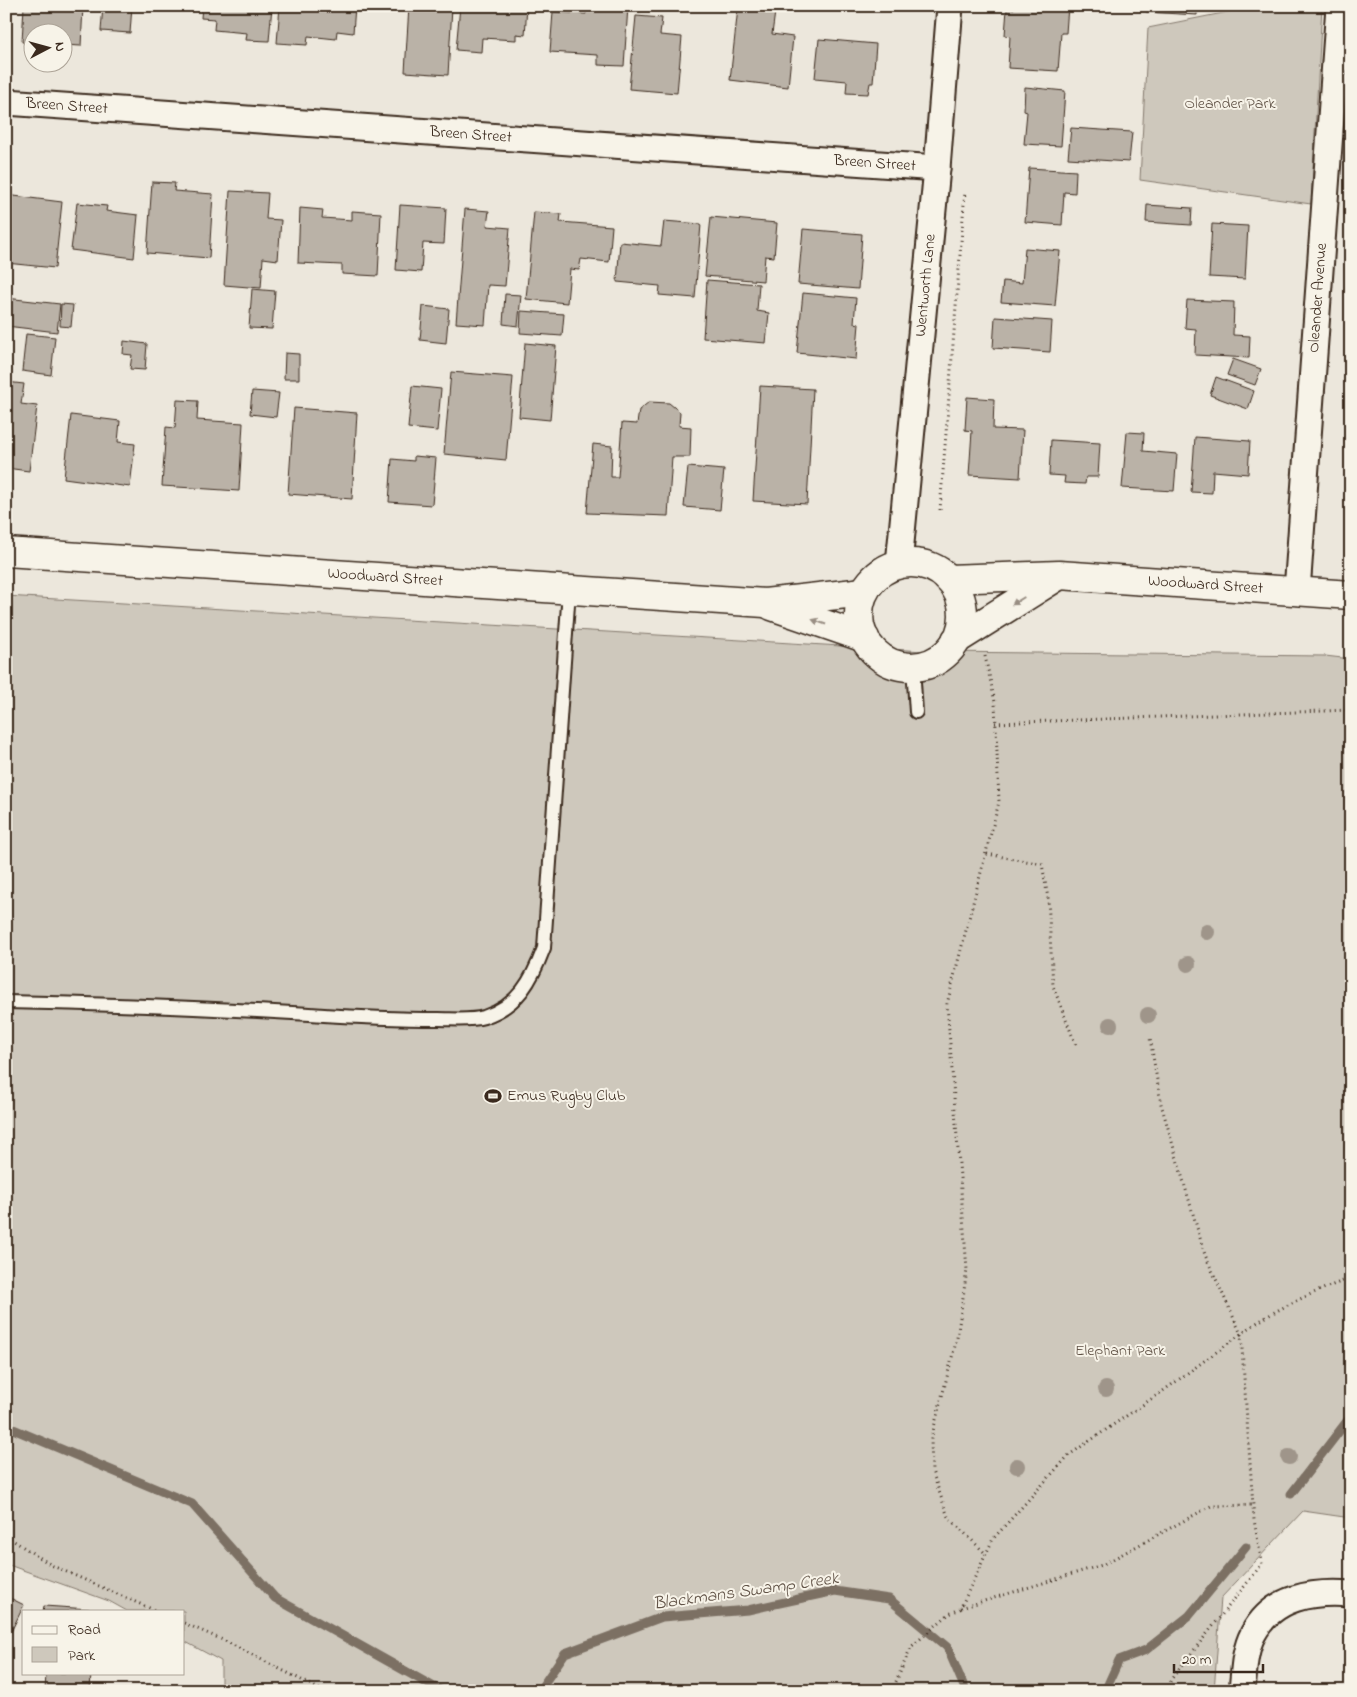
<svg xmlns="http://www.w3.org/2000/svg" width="1357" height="1697" viewBox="0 0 1357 1697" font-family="'Indie Flower',sans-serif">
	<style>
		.green { fill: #cec8bc; stroke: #84796d }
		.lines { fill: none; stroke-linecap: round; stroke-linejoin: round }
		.stream { stroke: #7c7064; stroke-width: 9 }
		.building { fill: #bab2a7; stroke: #3b2a1e }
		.lane-casing { stroke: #3b2a1e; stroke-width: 16 }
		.street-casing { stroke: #3b2a1e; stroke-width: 29 }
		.secondary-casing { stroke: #3b2a1e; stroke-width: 31 }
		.path { stroke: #3b2a1e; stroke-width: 3; stroke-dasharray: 1 4; stroke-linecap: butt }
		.lane { stroke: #f7f3e8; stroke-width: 12 }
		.street { stroke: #f7f3e8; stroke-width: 25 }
		.secondary { stroke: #f7f3e8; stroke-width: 28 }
		.tree { fill: #9f958a }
		.oneway { fill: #998e83 }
		.labels { text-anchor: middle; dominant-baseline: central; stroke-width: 4; stroke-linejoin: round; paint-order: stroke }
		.park-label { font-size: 16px; fill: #605246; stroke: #f7f3e8 }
		.street-label { font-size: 16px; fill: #3b2a1e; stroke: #f7f3e8 }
		.poi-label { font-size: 16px; fill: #3b2a1e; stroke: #f7f3e8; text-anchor: start }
		.water-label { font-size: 18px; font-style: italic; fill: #615347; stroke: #f7f3e8 }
	</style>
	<rect width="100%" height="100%" fill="#ece7dc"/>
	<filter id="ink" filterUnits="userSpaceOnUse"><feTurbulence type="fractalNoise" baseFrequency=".02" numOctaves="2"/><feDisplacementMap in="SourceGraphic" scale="10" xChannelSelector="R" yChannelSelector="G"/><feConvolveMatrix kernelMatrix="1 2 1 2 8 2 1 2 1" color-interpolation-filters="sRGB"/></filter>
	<g filter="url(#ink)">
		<path class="green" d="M1258,6H1322L1311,204L1140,180L1148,28Z
			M6,596L941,652L1325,656L1351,659V1518L1303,1511L1221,1598L1214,1691H221V1661L184,1641V1611H127L109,1601L6,1564Z"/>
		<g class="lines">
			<path class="stream" d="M6,1426L192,1504L275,1598L441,1691
				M1291,1494L1351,1416
				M539,1691L565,1653L662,1617L748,1610L835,1591L889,1599L947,1647L966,1691
				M1105,1691L1119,1660L1146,1650L1189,1616L1246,1547"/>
		</g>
		<path class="building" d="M24,6H83L81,46L62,45V32H32V43L22,42Z
			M103,6H132L130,33L101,31Z
			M202,6H272L269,41L246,40L247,33L214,30L215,19L201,18Z
			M280,6H355L353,33L337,31L336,39L308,36L307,45L277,43Z
			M409,6L452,7L448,75L405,72Z
			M460,6H527L525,35L516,34V40L482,38L481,52L456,50Z
			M586,6H628L624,66L598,65V55L550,52L553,12L586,14Z
			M1014,6H1068L1066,33H1061L1058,71L1008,68L1010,36L1005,35L1007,9H1014Z
			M1147,6H1197V15L1146,12Z
			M738,8L775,12L772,34L793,37L788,87L730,80Z
			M636,16L662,18L660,35L682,37L677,93L629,89Z
			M819,39L876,44L873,83H870L868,94L846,93L847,81L815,78Z
			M1025,87L1065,91L1061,146L1024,144L1027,112L1024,111Z
			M1071,128L1132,132L1129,162L1068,158Z
			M1029,168L1076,171L1075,193L1064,192L1062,225L1025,222Z
			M152,182L175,183L174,191L213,194L209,258L147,253Z
			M230,191L268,193L266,219L281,220L278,260L263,258L261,288L224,285Z
			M6,195L62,202L55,268L6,263Z
			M77,203L107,206L106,211L138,215L134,258L71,250Z
			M400,205L446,208L444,244L423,243L421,272L396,270Z
			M1147,205L1192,208L1191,225L1146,222Z
			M300,208L323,210L322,218L352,220V211L381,213L378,276L342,274V265L298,263Z
			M465,209L489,211L487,226L510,228L505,286L488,285L485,325L456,323Z
			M534,212L561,214L560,222L612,226L609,262L581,259L579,270L570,269L567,303L526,299Z
			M711,217L777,223L774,257L765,256L763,281L705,276Z
			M664,221L701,224L695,298L659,295L660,286L617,282L620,242L661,246Z
			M1212,224L1248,226L1245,279L1209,277Z
			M803,229L862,234L858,289L798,284Z
			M1025,248L1060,251L1055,306L1001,302L1003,281L1022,283Z
			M707,280L759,284L757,311L769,313L766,343L703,338Z
			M252,289L275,291L272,329L249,328Z
			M803,293L856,298L854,323L859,324L856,359L797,353Z
			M505,294L521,295L518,326L503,324Z
			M6,298L60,304L57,332L6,326Z
			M1187,300L1234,302L1233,335L1250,336L1249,358L1195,355L1196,329L1185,328Z
			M61,304L73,305L71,327L60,326Z
			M423,306L449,309L446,343L420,340Z
			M521,311L564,314L562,336L520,333Z
			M995,317L1052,321L1050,352L993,348Z
			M26,334L55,337L51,375L22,371Z
			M124,341L147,344L145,370L130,369L132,355L123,354Z
			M525,343L556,346L550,420L519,417Z
			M285,353L299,354V379H284Z
			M1233,359L1261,369L1255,385L1227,375Z
			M451,372L513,377L506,460L444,454Z
			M1216,377L1254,391L1248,409L1210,395Z
			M6,382L24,384L21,404L37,406L29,471L6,468Z
			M412,386L441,389L437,431L408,428Z
			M760,386L813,389L807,504L753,501Z
			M252,391L279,393L276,417L250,414Z
			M967,397L994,399L993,429L1023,430L1020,478L969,475L972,431L965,430Z
			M177,400L198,401L197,420L243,423L239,491L162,486L166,427L175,428Z
			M649,402L669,403L680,412L679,426L691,427L690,457H672L668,516L587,513L593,444L612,446L611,477H618L622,423L637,424L639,410Z
			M294,408L357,413L352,499L288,494Z
			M71,415L120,421L118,442L135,444L130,487L64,478Z
			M1127,432L1144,433L1143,451L1177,454L1174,491L1122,488Z
			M1195,437L1250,441L1248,474L1213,471L1212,493L1191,492Z
			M1051,440L1100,443L1098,477H1086L1085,484L1064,483L1065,476L1049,475Z
			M414,456L436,458L432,505L389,502L392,459L414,461Z
			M688,467L724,470L720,510L684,507Z
			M6,1596L24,1605L6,1642Z
			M44,1606L89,1609V1611H43Z
			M46,1673H91L90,1691H45Z"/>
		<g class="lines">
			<g class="lane-casing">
				<path id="lane" d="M913,667L916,712
					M6,1002C107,1004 209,1008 310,1014C353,1017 396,1019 439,1019C453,1019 470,1021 484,1017C518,1006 532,980 544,948L569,590"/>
			</g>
			<g class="street-casing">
				<g id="street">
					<path id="s1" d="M6,102L937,168"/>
					<path id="s2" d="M899,564L937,168L950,6"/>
					<path id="s3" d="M1297,591L1339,6"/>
					<path d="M1242,1691C1244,1672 1244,1651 1253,1634C1273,1596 1313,1591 1351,1594"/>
				</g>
			</g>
			<g class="secondary-casing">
				<g id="secondary">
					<path id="s4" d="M6,552L765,603L864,592"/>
					<circle cx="911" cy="615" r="52"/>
					<path id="s5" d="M948,579L1059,575L1351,595"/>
					<path d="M772,606L865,638"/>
					<path d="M956,640L1058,576"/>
				</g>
			</g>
			<path class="path" d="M940,510L965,191
				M985,656L995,702L999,802L947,1004L967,1270L957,1338L931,1439L932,1471L948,1517L986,1554
				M995,723L1351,710
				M987,854L1042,864L1048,898L1053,986L1077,1048
				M6,1536L53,1566L156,1611
				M961,1608L1102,1565L1211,1506L1253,1505
				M184,1623L225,1641L323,1691
				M892,1691L911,1647L949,1614L960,1609L993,1539L1069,1455L1163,1391L1241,1334L1205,1255L1161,1104L1150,1038
				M1166,1691L1172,1678L1262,1564L1254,1520L1241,1334C1274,1309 1311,1293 1351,1278"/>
			<use href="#lane" class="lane"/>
			<use href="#street" class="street"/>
			<use href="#secondary" class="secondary"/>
		</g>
		<g class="tree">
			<circle cx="1207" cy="932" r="8"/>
			<circle cx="1188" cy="964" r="8"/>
			<circle cx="1148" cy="1015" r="8"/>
			<circle cx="1110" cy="1025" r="8"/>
			<circle cx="1106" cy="1389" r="8"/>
			<circle cx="1289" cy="1457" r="8"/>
			<circle cx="1017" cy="1466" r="8"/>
		</g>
		<defs><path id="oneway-solid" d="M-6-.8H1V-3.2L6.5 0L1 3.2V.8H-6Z" transform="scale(1.25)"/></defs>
		<g class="oneway">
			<use href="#oneway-solid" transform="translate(1018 601) rotate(148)"/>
			<use href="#oneway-solid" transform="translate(819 622) rotate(-161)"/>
		</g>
	</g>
	<defs>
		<g id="stadium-bare" transform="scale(1.35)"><path d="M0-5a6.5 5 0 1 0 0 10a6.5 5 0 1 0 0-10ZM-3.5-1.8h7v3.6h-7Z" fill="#3b2a1e" stroke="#f7f3e8" stroke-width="2.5" paint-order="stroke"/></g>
	</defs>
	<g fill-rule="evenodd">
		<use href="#stadium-bare" x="493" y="1096"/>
	</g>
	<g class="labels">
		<g class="park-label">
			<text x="1230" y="104">Oleander Park</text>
			<text x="1120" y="1351">Elephant Park</text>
		</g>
		<g class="street-label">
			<text stroke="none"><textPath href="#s1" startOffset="61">Breen Street</textPath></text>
			<text stroke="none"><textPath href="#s1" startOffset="466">Breen Street</textPath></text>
			<text stroke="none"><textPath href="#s1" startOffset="871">Breen Street</textPath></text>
			<text stroke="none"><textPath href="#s2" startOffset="280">Wentworth Lane</textPath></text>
			<text stroke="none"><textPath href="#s3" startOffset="294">Oleander Avenue</textPath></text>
			<text stroke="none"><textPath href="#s4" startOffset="380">Woodward Street</textPath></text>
			<text stroke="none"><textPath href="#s5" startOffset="258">Woodward Street</textPath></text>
		</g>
		<g class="poi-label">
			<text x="507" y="1096">Emus Rugby Club</text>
		</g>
		<g class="water-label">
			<text transform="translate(746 1592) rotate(-8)">Blackmans Swamp Creek</text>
		</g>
	</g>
	<rect width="1357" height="1697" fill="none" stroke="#f7f3e8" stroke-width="25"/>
	<rect x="12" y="12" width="1332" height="1672" fill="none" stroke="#3b2a1e" stroke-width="2" filter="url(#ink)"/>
	<rect x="22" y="1610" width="162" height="65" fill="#f7f3e8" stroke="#aca397"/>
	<rect x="32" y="1626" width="25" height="8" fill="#f7f3e8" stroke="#aca397"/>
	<text x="68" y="1634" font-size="15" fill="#3b2a1e">Road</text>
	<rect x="32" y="1647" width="25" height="15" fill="#cec8bc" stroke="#aca397"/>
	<text x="68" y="1660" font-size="15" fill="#3b2a1e">Park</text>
	<g transform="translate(48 48) rotate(84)"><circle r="24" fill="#f7f3e8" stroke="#aca397"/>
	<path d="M0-4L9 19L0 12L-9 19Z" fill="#3b2a1e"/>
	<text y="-8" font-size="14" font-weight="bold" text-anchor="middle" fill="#3b2a1e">N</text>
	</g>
	<path d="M1174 1664v8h89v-8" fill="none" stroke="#3b2a1e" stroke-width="2.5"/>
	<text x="1182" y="1664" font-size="15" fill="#3b2a1e" stroke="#f7f3e8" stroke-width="4" paint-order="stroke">20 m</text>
</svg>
